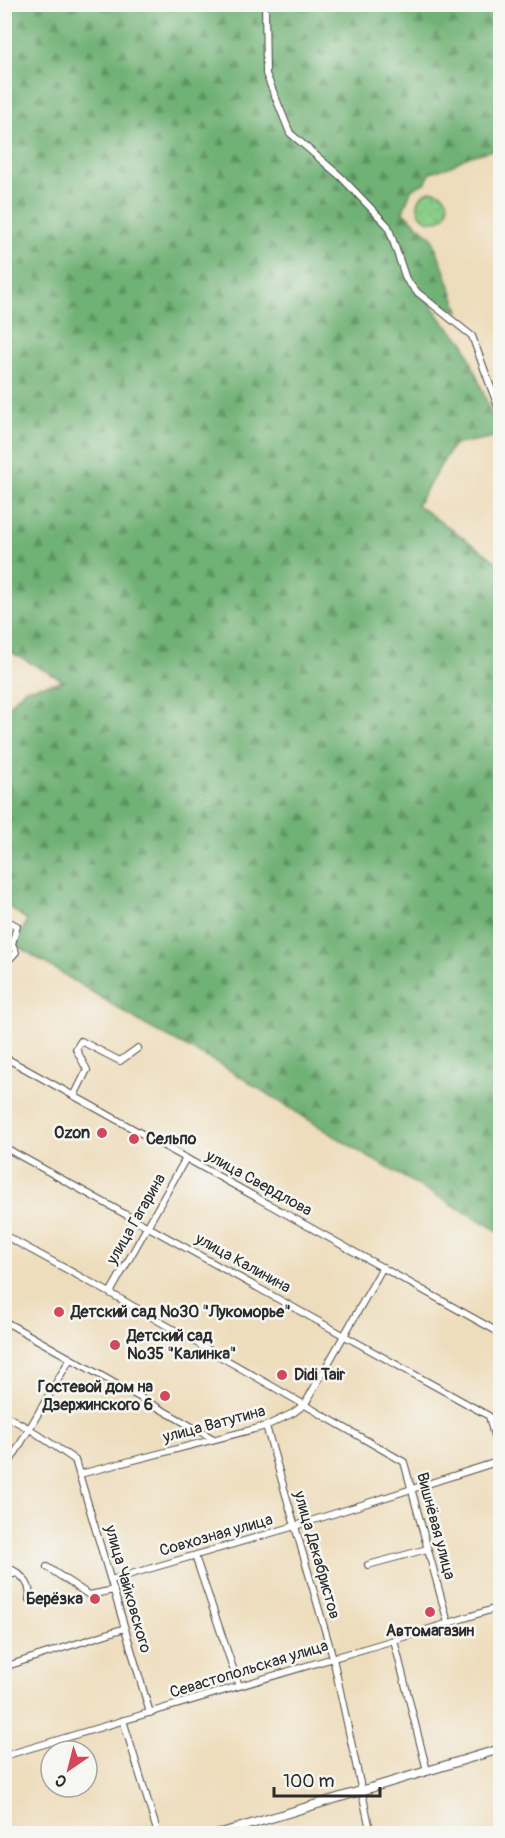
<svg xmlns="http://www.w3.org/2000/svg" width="505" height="1838" viewBox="0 0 505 1838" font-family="Pangolin,sans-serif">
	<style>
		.grass { fill: url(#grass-dots); stroke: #5a7c5a; stroke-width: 1.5 }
		.forest { fill: url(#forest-firs); stroke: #4d6e50; stroke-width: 1.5 }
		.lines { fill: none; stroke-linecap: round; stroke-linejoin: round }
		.minor-casing { stroke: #484641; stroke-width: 8 }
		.tertiary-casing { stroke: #484641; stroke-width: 10 }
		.minor { stroke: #fff; stroke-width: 6 }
		.tertiary { stroke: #fff; stroke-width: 8 }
		.poi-dot { fill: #d1495b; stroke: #f6f6f2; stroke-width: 2 }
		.labels { text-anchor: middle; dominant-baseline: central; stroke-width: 5; stroke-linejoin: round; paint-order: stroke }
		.poi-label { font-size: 16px; font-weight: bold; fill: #2b2b2b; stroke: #f6f6f2; text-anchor: start }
		.street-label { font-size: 16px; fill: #2b2b2b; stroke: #f6f6f2 }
	</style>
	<defs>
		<pattern id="grass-dots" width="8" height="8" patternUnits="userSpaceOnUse" patternTransform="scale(1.5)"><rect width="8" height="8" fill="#8ace88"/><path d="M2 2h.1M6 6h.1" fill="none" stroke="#77b176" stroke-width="1.8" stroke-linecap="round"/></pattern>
		<pattern id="forest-firs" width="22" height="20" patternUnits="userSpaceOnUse" patternTransform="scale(1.5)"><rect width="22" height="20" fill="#6fb174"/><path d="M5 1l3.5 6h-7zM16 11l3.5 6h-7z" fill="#5b905f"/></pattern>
	</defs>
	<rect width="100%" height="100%" fill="#f6f6f2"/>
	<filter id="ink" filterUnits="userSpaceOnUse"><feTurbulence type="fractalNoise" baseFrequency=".0167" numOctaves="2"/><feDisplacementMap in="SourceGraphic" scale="12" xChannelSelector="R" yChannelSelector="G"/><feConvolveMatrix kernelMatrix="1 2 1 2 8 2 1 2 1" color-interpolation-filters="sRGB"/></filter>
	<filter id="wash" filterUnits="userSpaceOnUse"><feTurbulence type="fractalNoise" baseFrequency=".008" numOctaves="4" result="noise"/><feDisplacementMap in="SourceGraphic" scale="24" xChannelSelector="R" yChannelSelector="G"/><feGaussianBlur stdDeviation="1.35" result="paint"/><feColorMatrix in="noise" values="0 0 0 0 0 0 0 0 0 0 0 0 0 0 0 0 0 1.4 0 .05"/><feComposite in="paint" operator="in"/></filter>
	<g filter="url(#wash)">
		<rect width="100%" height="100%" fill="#eeddbc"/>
		<path class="grass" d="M418 206a15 15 0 1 1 30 0a15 15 0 1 1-30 0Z"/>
		<path class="forest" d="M5,5H500V148L467,157L449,167L431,172L426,182L411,190L403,212L432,237L459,311L428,300L444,323L464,343L500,436L453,445L417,505L500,564V1232L365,1155L223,1066L147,1026L16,945L27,920L5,904V709L25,689L64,681L5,649Z"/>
	</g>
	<g filter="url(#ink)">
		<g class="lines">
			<g class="minor-casing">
				<path id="minor" d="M265,4L266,74L290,133L341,177L388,226L406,279L417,292L472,336L500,412
					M4,919L17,926L12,944L16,952L4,965
					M4,1057L500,1333
					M74,1096L87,1070L76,1049L81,1041L120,1061L138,1048
					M4,1147L489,1416L500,1461
					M4,1235L110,1293L404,1462L448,1623
					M110,1293L186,1158
					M4,1321L212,1438
					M4,1415L30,1429L75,1460L150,1713
					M266,1426L333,1658L371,1834
					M4,1472L70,1359
					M80,1474L266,1426L293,1413L305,1404L383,1267
					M195,1556L239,1686
					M368,1565L427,1549
					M4,1566C18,1571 33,1583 29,1599
					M47,1567L89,1595L114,1590
					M4,1576L18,1573
					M111,1580L295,1526L500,1461
					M394,1640L427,1771
					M4,1667L125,1628
					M123,1720L158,1834
					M4,1756L394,1640L500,1607"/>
			</g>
			<g class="tertiary-casing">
				<path id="tertiary" d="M218,1834L500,1749"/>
			</g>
			<use href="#minor" class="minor"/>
			<use href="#tertiary" class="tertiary"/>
		</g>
	</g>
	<g class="poi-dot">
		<circle cx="102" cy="1133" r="6"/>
		<circle cx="134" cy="1139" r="6"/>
		<circle cx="59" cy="1312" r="6"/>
		<circle cx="115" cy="1345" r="6"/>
		<circle cx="282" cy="1375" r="6"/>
		<circle cx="165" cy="1396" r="6"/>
		<circle cx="95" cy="1599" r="6"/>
		<circle cx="430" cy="1612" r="6"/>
	</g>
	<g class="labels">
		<g class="poi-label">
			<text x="90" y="1133" text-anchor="end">Ozon</text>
			<text x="146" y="1139">Сельпо</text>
			<text x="71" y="1312">Детский сад №30 "Лукоморье"</text>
			<text x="127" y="1336">Детский сад<tspan x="127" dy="18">№35 "Калинка"</tspan></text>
			<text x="294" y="1375">Didi Tair</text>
			<text x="153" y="1387" text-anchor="end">Гостевой дом на<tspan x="153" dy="18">Дзержинского 6</tspan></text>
			<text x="83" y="1599" text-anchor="end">Берёзка</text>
			<text x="430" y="1631" text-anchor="middle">Автомагазин</text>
		</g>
		<g class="street-label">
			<text transform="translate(259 1183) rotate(29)">улица Свердлова</text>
			<text transform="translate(136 1219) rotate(-60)">улица Гагарина</text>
			<text transform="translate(243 1263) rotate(29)">улица Калинина</text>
			<text transform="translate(214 1424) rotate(-15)">улица Ватутина</text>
			<text transform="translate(436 1526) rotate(75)">Вишнёвая улица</text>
			<text transform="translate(216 1535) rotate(-16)">Совхозная улица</text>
			<text transform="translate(317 1555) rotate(74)">улица Декабристов</text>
			<text transform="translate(128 1589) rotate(74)">улица Чайковского</text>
			<text transform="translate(249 1669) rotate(-17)">Севастопольская улица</text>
		</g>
	</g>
	<rect width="505" height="1838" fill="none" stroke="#f6f6f2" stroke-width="24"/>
	<g transform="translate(69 1769) rotate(215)"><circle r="28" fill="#f6f6f2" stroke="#a5a5a2" stroke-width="1.5"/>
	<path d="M0-4.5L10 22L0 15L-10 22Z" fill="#d1495b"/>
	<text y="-9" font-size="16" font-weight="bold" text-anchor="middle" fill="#2b2b2b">С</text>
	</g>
	<path d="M274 1787v9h106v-9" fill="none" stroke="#2b2b2b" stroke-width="3"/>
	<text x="283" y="1787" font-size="18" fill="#2b2b2b" stroke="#f6f6f2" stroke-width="4.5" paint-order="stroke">100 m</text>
</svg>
